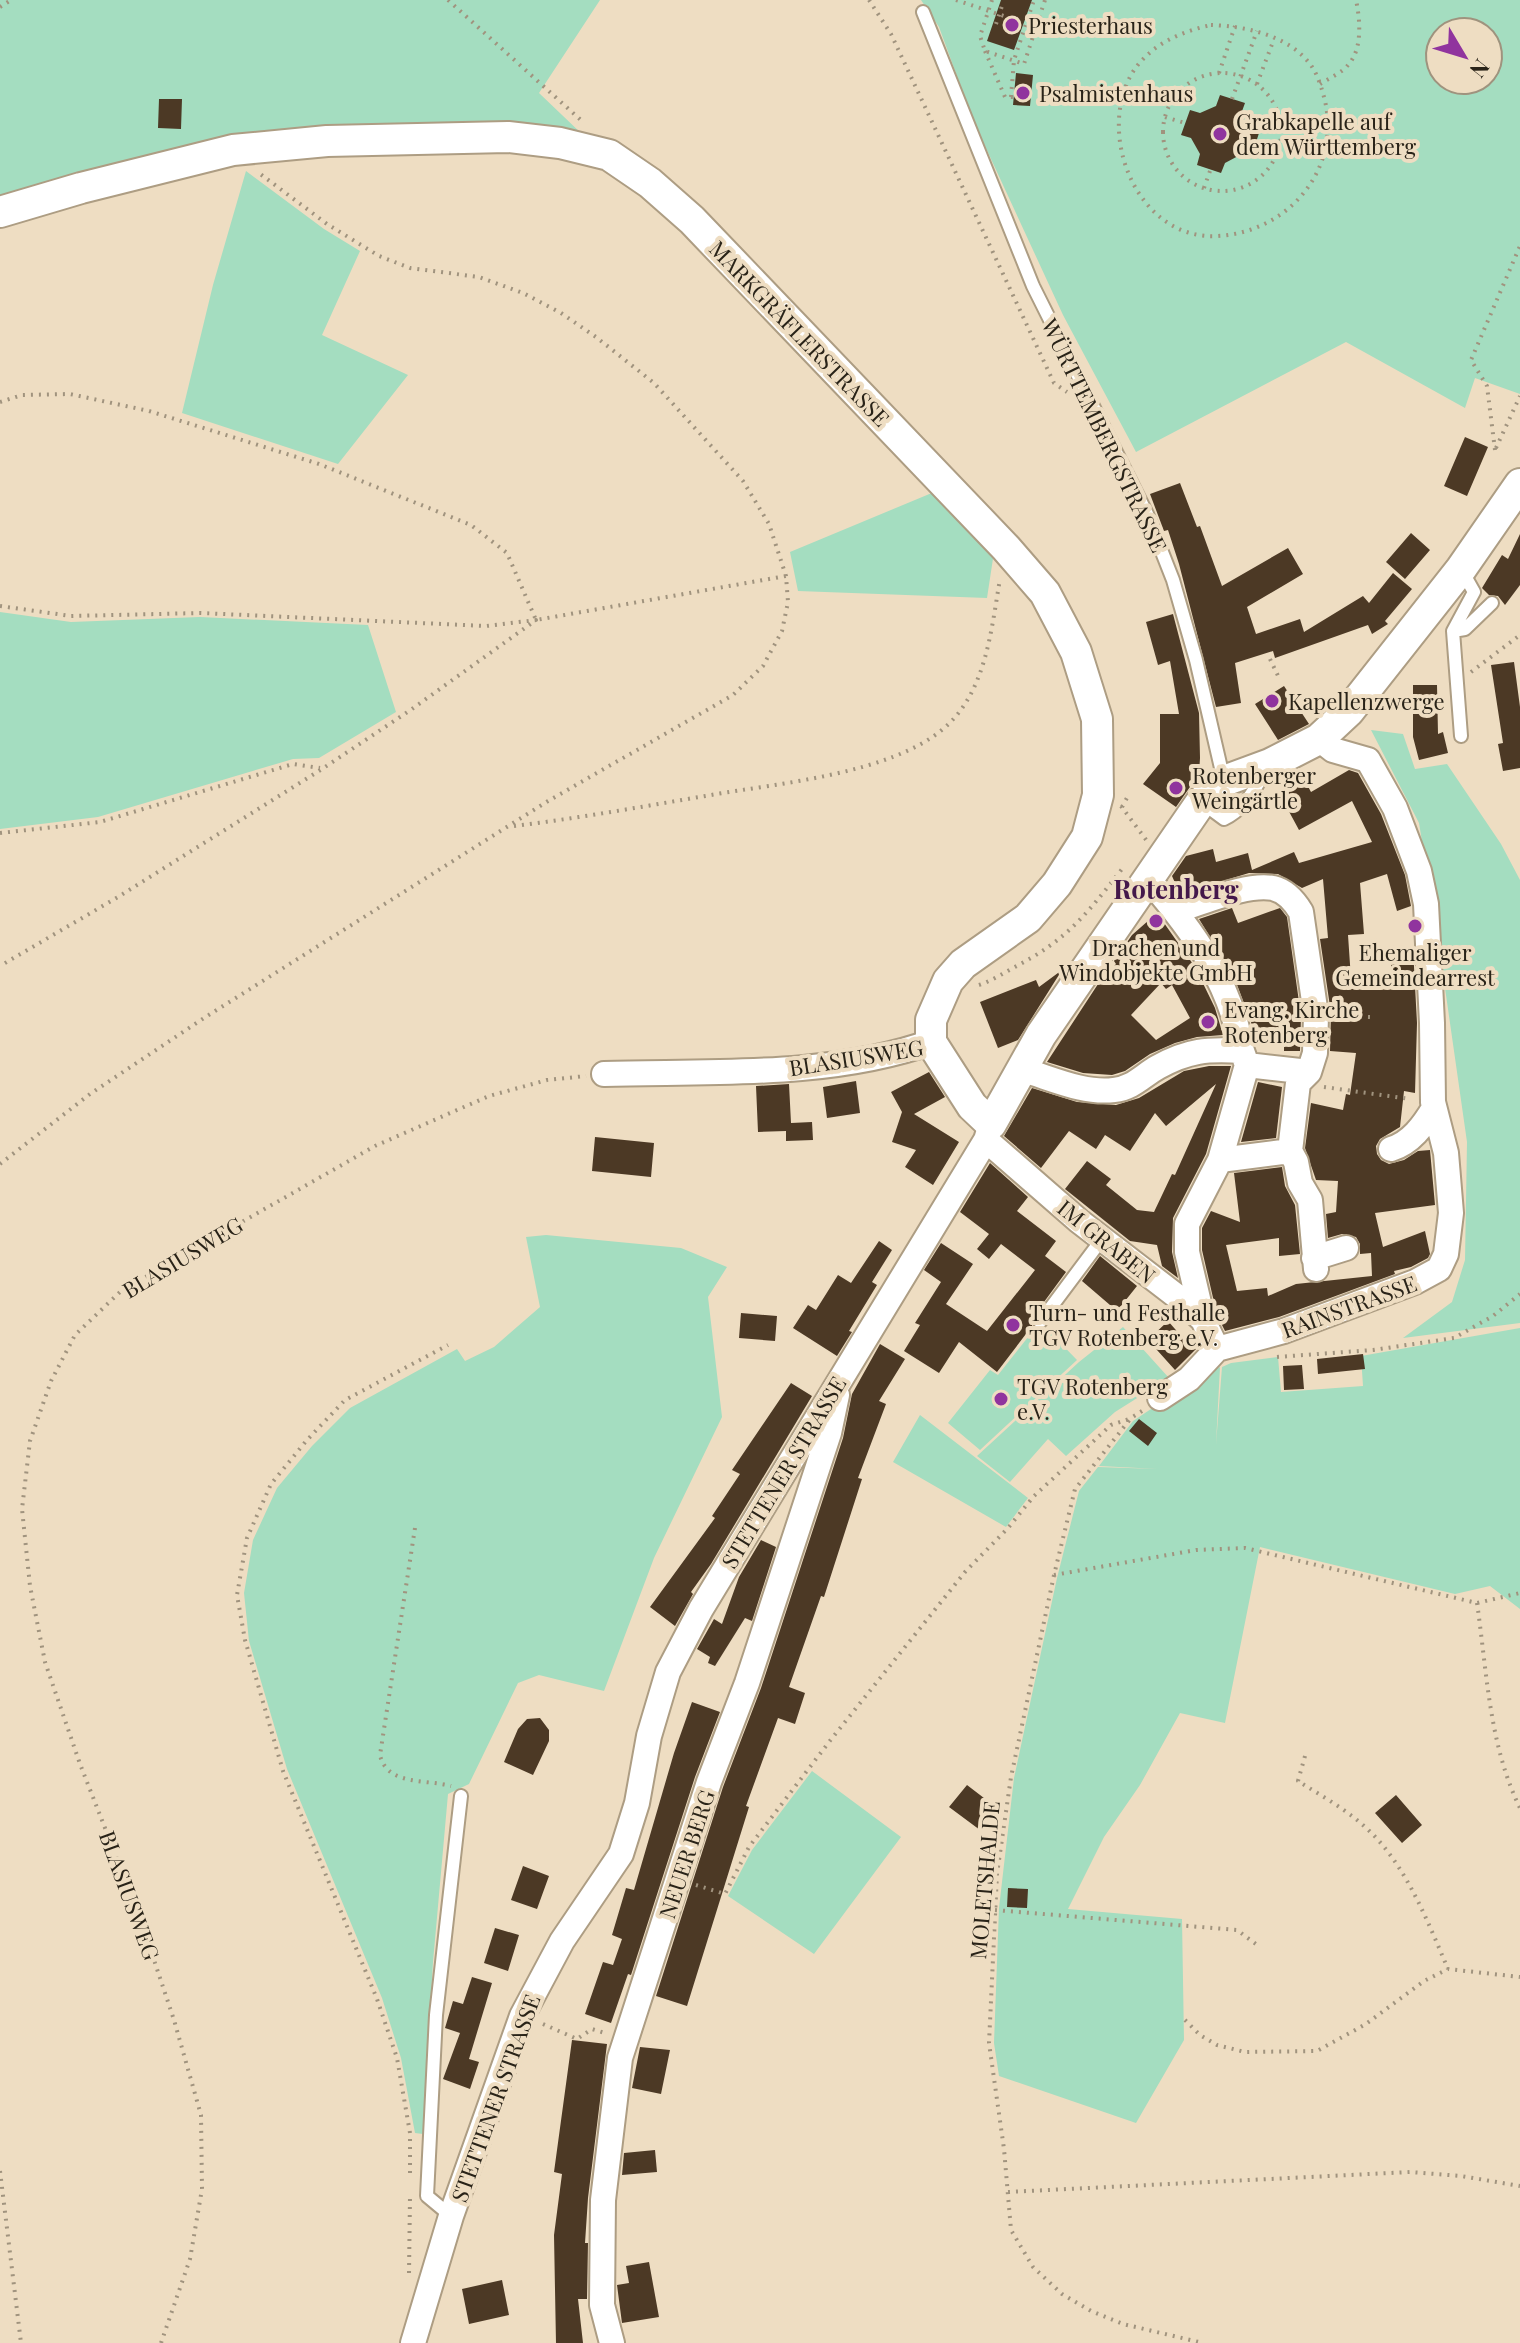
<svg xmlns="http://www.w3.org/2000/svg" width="1520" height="2343" viewBox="0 0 1520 2343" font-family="'Playfair Display',serif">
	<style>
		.green { fill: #a4ddc0; fill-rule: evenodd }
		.building { fill: #4c3925; fill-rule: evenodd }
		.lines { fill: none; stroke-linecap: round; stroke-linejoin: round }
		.service-casing { stroke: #ad9d83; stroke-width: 16 }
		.minor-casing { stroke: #ad9d83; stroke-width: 28 }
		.tertiary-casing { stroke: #ad9d83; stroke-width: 34 }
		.path { stroke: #a0937e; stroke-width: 4; stroke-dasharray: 2 6; stroke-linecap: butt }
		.service { stroke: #fff; stroke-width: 12 }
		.minor { stroke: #fff; stroke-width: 24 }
		.tertiary { stroke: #fff; stroke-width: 30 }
		.poi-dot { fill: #90349e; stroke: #eeddc2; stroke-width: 3 }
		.labels { text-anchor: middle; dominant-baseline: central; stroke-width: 8; stroke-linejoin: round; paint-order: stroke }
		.poi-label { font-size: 22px; fill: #292318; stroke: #eeddc2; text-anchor: start }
		.street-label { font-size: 22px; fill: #292318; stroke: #eeddc2 }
		.quarter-label { font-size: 26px; font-weight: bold; fill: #44184b; stroke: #eeddc2 }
	</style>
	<rect width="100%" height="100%" fill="#eeddc2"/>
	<path class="green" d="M0,0H600L539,93L584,136L412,131L0,198Z
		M921,0H1520V394L1475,378L1465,408L1346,342L1136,452L1063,315L973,120L939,27ZM1440,32H1488V80H1440Z
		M246,171L324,229L360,251L322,335L408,375L338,464L182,413L213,285Z
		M939,490L994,552L987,598L798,591L790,552Z
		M0,612L71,622L200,617L368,625L396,712L319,758L293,759L98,817L0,829Z
		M1371,730L1403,734L1415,769L1447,764L1501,844L1520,880V1323L1403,1338L1452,1302L1465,1260L1467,1142L1439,946L1419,823Z
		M546,1235L681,1248L727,1267L708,1297L722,1417L654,1558L604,1691L539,1675L518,1683L469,1784L448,1794L433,1962L423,2134L415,2133L401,2058L382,1998L287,1769L249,1641L244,1593L253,1540L277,1488L312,1446L350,1408L457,1349L465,1361L494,1347L540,1307L526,1237Z
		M1040,1322L1077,1360L980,1450L948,1423L990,1370L998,1375Z
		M1123,1327L1169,1378L1115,1412L1066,1456L1048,1439L1010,1482L977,1456L1079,1362Z
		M1520,1328V1609L1490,1586L1455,1594L1260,1547L1225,1723L1180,1713L1140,1785L1104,1837L1068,1909L1182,1919L1184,2040L1136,2123L999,2076L994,2043L999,1908L1014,1778L1057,1578L1079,1491L1098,1467L1158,1469L1099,1466L1133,1421L1190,1383L1220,1367L1216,1444L1222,1367L1231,1363L1278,1357L1281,1392L1363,1386L1361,1356Z
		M920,1415L1028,1498L1006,1527L893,1462Z
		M812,1771L901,1837L814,1954L728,1896L752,1850Z"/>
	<path class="building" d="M1001,0H1032L1014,50L987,41Z
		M1016,73L1033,75L1030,106L1013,105Z
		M1220,95L1245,103L1241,114L1249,130L1259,133L1251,158L1240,155L1225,163L1221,173L1197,165L1200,154L1191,138L1181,135L1190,110L1200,113L1216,106Z
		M159,99H182L181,129L158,128Z
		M1465,437L1488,447L1467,496L1444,486Z
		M1180,483L1197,527L1200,526L1222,586L1288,548L1303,574L1247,607L1256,634L1300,619L1304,632L1363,596L1369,603L1393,573L1412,589L1385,621L1388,624L1372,634L1368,625L1275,658L1273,651L1235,663L1241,703L1216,707L1179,564L1168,530L1164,531L1150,494Z
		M1411,533L1430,550L1405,579L1386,562Z
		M1520,534V585L1505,605L1498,596L1489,595L1482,588L1502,555L1508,559Z
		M1173,614L1199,713L1200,758L1199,774L1176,807L1143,784L1160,763V714H1179L1170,661L1158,665L1146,622Z
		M1514,662L1520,707V768L1503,771L1498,744L1503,743L1491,665Z
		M1413,685H1437L1438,734L1443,732L1448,753L1419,760L1413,737Z
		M1284,686L1309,724L1278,740L1255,704Z
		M1349,770L1358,773L1381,814L1405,875L1411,906L1397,911L1387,874L1360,883L1364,934L1348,935L1351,979L1392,978L1390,949L1413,948L1417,1023L1415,1093L1404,1091L1400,1127L1380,1139L1376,1146L1377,1154L1381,1160L1389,1164L1404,1160L1418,1151L1430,1150L1435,1205L1375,1213L1383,1247L1425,1231L1430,1254L1428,1258L1411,1267L1394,1271L1395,1274L1279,1317L1225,1331L1217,1315L1202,1250V1228L1211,1211L1240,1222L1234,1173L1282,1167L1285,1186L1295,1205L1300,1254L1279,1256V1238L1226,1245L1237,1291L1267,1288L1268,1296L1296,1284L1372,1276L1371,1253L1360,1254V1244L1356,1237L1342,1234L1328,1238L1326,1214L1336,1212L1338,1181L1316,1180L1305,1148L1311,1103L1343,1110L1346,1094L1350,1095L1356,1053L1330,1051L1331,1013L1320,939L1328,938L1323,879L1302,888L1278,874L1249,873L1180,894L1172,876L1186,856L1213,849L1216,862L1248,853L1252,870L1294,852L1299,863L1372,842L1352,801L1299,830L1279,793L1304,779L1311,792Z
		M1232,908L1238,923L1280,908L1287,917L1301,1016L1300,1051H1284V1041L1256,1046L1251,1022L1233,974L1199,919Z
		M1157,913L1195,967L1215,1008L1223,1035L1197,1037L1175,1043L1150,1054L1125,1071L1112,1075L1083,1073L1047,1062L1100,981L1116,964L1114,961L1132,935ZM1161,983L1166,989L1172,985L1190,1018L1156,1040L1131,1015Z
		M1062,970L1018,1040L998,1048L980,1002L1036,980L1039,987Z
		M1209,1066H1231L1206,1154L1173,1218L1172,1252L1178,1278L1162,1266L1157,1245L1130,1241L1065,1189L1087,1161L1111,1179L1106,1185L1137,1210L1154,1212L1172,1174L1175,1175L1216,1084L1166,1126L1155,1113L1130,1151L1105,1135L1096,1149L1069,1131L1041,1168L1004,1136L1032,1088L1077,1102L1116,1105L1139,1098L1184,1071Z
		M929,1072L945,1097L914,1114L959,1142L933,1185L905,1167L916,1150L892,1142L902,1112L891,1092Z
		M856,1081L860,1113L827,1118L823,1087Z
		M1258,1082L1282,1087L1276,1138L1241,1142Z
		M789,1084L791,1123L812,1122L813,1140L786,1141V1131L758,1132L756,1086Z
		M595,1137L654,1143L651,1177L592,1171Z
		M990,1163L1028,1197L1017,1211L1056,1241L1045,1256L1066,1272L1033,1317L1032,1326L997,1372L959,1342L939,1373L904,1351L920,1325L915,1323L941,1282L924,1270L941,1243L973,1264L946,1304L987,1331L1035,1270L1001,1244L989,1259L977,1249L989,1234L960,1212Z
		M879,1241L892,1250L872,1282L877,1285L849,1331L852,1332L837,1356L793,1328L808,1305L816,1310L838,1275L851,1283Z
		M1100,1256L1137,1286L1117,1311L1082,1281Z
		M741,1313L777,1316L775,1341L739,1338Z
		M1168,1321L1182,1337L1191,1330L1199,1346L1175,1370L1148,1340Z
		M880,1344L905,1359L879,1401L886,1404L858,1478L862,1479L824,1597L821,1596L789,1687L805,1693L795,1724L778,1718L746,1806L749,1807L687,2006L656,1996L723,1787L761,1688L843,1438L852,1394Z
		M1363,1354L1365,1369L1318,1374L1317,1359Z
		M1302,1365L1304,1389L1284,1390L1283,1366Z
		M791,1383L812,1396L711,1564L691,1592L693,1594L675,1626L650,1607L715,1518L712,1516L740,1474L732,1470Z
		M1139,1419L1157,1433L1148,1446L1129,1431Z
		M761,1540L776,1547L752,1621L745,1618L715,1666L708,1663L710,1657L697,1649L714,1619L722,1624L739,1577Z
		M692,1702L720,1712L695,1777L631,1975L628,1974L611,2023L585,2014L603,1962L613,1965L622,1939L612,1935L626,1888L634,1890L674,1753Z
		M540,1718L549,1730V1741L533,1775L504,1762L518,1729L527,1719Z
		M967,1785L997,1808L980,1830L949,1807Z
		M1396,1795L1422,1825L1402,1843L1375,1813Z
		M523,1866L549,1876L537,1909L511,1900Z
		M1008,1888L1028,1889L1027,1908L1007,1907Z
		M495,1928L519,1935L508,1971L484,1963Z
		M472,1977L492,1983L469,2059L479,2062L470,2089L443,2079L460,2033L445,2028L453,2001L463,2004Z
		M572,2040L607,2044L588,2198L585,2243H588L587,2299H578L583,2343H556L554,2235L562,2174L554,2172Z
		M640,2047L670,2050L661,2094L632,2088Z
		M655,2150L657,2172L622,2175L624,2153Z
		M649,2262L659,2317L622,2323L617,2285L629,2283L626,2266Z
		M502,2280L509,2315L469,2324L462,2289Z"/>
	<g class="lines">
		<g class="service-casing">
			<path id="service" d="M923,12L1033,286L1147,514L1173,580L1196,660L1224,781
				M1453,631L1465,629L1492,603
				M1461,736L1453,631L1474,592L1461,569
				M1201,802L1224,819C1244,810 1254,790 1265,772
				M1040,1322L1102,1239
				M451,2216L427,2196L436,2015L461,1796"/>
		</g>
		<g class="minor-casing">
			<path id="minor" d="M1175,911C1203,903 1246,883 1273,888C1286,891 1295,902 1301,912L1316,1015L1315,1053L1309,1072L1298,1083L1290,1151L1296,1162L1300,1183L1310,1200L1316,1269
				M1247,1065L1309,1072
				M1023,1070C1051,1078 1084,1094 1114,1090C1133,1088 1142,1076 1158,1067C1189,1050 1207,1049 1242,1051C1231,983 1193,931 1149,880
				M604,1074C709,1071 831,1078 931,1042
				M986,1140L1079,1221L1179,1298L1203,1320L1217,1349
				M1391,1149C1411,1143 1423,1126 1434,1108
				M1220,1160L1290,1151
				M1314,1258L1346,1248
				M1203,1320L1187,1252V1224L1220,1160L1247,1065L1242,1051
				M1160,1398L1189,1379L1217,1349L1284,1331L1415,1282L1439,1269L1446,1254L1451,1213L1446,1153L1433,1102L1432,1023L1426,904L1419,871L1395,808L1368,760L1333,750L1319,739
				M413,2343L451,2216L522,2016L562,1941L621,1854L637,1803L649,1736L668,1672L701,1609L986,1140L991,1124
				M612,2343L602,2305L603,2200L620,2058L709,1782L747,1683L829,1433L837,1395"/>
		</g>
		<g class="tertiary-casing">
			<path id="tertiary" d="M0,212L81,188L233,150L327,141L508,137L560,143L609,155L650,183L692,220L1006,548L1045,593L1076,652L1097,719L1098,795L1087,837L1057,884L1028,918L963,964L948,981L931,1020V1042L972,1106L991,1124L1041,1035L1201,802L1224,781L1270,764L1319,739L1349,711L1461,569L1520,484"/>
		</g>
		<path class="path" d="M448,0L583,122
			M869,0L891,34L1054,383L1067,392
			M956,0L1004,16
			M992,0L980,36L985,51L1024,64L1045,0
			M0,7L11,0
			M996,24L1002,6
			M1211,25C1244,26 1288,35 1310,64C1317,73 1321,86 1324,97C1343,168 1289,232 1218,236C1140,241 1096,139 1131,75C1148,46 1179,32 1211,25Z
			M985,51L1005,97H1014
			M1219,73L1235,26
			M1163 132a59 59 0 1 1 118 0a59 59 0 1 1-118 0Z
			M1257,84L1274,39
			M1320,84C1329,78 1342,73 1348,65C1363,49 1360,19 1356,0
			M1011,97L1014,60L1034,0
			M1232,99L1257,31
			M1165,117L1185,123
			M1255,147L1276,154
			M1204,188L1210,171
			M0,402L22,395L70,394L149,411L319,464L471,525L507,553L536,620L786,576
			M1496,448L1520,396
			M1495,450L1487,386L1471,360L1520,246
			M0,606L71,616L201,613L486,626L536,620L412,709L322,769L118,897L0,966
			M1270,659L1280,680
			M1471,672L1520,635
			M1121,806L1147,841
			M1122,807L1129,794
			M514,826C580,818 646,806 711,795C780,783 889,774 943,729C986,693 991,631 1000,579
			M0,833L100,822L293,764L320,768
			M979,985C991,981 1002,974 1013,968C1067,940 1085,916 1122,869
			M1336,1016L1370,1017
			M1324,1087L1410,1099
			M0,1164L90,1094L204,1018L548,801L733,695L763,666L782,631L788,602L786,576L769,524L743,481L654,383L596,337L561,313L523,293L479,277L410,268L379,256L327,224L259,173
			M1277,1357L1373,1350L1454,1338L1493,1316L1520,1294
			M1142,1411L1131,1418L1075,1489L1054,1575L1011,1777L997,1874L989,2043L1004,2149L1011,2230L1033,2267L1062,2294L1091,2311L1123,2324L1203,2343
			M415,1528L380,1755C387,1786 426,1779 451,1786
			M1054,1575L1196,1550L1245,1548L1477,1603L1520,1593
			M1477,1603C1487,1672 1489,1745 1520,1808
			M1305,1756L1298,1781C1320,1795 1344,1808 1364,1826C1405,1862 1427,1920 1448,1969
			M696,1885L725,1894L749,1847L829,1742L965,1572L1008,1528L1034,1496L1111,1425L1129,1419
			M995,1910L1237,1930L1260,1947
			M1185,2020L1200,2035L1217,2045L1245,2052L1317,2051L1366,2024L1424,1981L1448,1969L1520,1977
			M543,2024L577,2039L592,2029L608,2034
			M0,2171L21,2343
			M410,2173V2133L397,2058L377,1999L283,1771L245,1640L237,1595L247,1538L271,1484L307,1440L345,1400L448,1345
			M1008,2192L1410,2172L1461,2176L1520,2186
			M409,2273L410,2197
			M161,2343L190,2259L202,2189L201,2115L174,2020L139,1915L80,1764L45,1662L30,1586L22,1509L30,1441L51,1381L75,1335L121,1291L375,1146L489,1096L547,1080L586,1076"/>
		<use href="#service" class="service"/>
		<use href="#minor" class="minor"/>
		<use href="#tertiary" class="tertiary"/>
	</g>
	<g class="poi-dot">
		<circle cx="1012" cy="25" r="8"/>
		<circle cx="1023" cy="93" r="8"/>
		<circle cx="1220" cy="134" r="8"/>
		<circle cx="1272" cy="701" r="8"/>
		<circle cx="1176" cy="788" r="8"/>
		<circle cx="1156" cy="921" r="8"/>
		<circle cx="1415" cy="926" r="8"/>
		<circle cx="1208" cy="1022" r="8"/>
		<circle cx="1013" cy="1325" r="8"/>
		<circle cx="1001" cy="1399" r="8"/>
	</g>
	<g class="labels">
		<g class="poi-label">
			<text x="1028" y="25">Priesterhaus</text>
			<text x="1039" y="93">Psalmistenhaus</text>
			<text x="1236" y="121">Grabkapelle auf<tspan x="1236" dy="25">dem Württemberg</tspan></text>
			<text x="1288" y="701">Kapellenzwerge</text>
			<text x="1192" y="775">Rotenberger<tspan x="1192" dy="25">Weingärtle</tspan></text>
			<text x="1156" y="947" text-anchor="middle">Drachen und<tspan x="1156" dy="25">Windobjekte GmbH</tspan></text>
			<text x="1415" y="952" text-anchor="middle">Ehemaliger<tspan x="1415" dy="25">Gemeindearrest</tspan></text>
			<text x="1224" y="1009">Evang. Kirche<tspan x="1224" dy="25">Rotenberg</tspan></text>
			<text x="1029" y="1312">Turn- und Festhalle<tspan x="1029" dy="25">TGV Rotenberg e.V.</tspan></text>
			<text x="1017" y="1386">TGV Rotenberg<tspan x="1017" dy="25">e.V.</tspan></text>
		</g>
		<g class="street-label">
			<text transform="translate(800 333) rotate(46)">MARKGRÄFLERSTRASSE</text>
			<text transform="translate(1105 435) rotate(64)">WÜRTTEMBERGSTRASSE</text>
			<text transform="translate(856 1057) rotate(-9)">BLASIUSWEG</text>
			<text transform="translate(1107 1241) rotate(39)">IM GRABEN</text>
			<text transform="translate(182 1257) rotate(-31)">BLASIUSWEG</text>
			<text transform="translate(1349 1306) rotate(-20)">RAINSTRASSE</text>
			<text transform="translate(783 1472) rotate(-59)">STETTENER STRASSE</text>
			<text transform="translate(686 1854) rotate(-72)">NEUER BERG</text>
			<text transform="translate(984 1880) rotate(-85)">MOLETSHALDE</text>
			<text transform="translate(130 1895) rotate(70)">BLASIUSWEG</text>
			<text transform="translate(495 2098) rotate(-70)">STETTENER STRASSE</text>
		</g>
		<g class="quarter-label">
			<text x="1176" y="888">Rotenberg</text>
		</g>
	</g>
	<g transform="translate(1464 56) rotate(128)"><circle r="38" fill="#eeddc2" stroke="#9f937e" stroke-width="2"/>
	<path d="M0-6L14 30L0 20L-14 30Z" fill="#90349e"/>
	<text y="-12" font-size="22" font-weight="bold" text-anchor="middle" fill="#292318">N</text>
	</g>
</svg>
